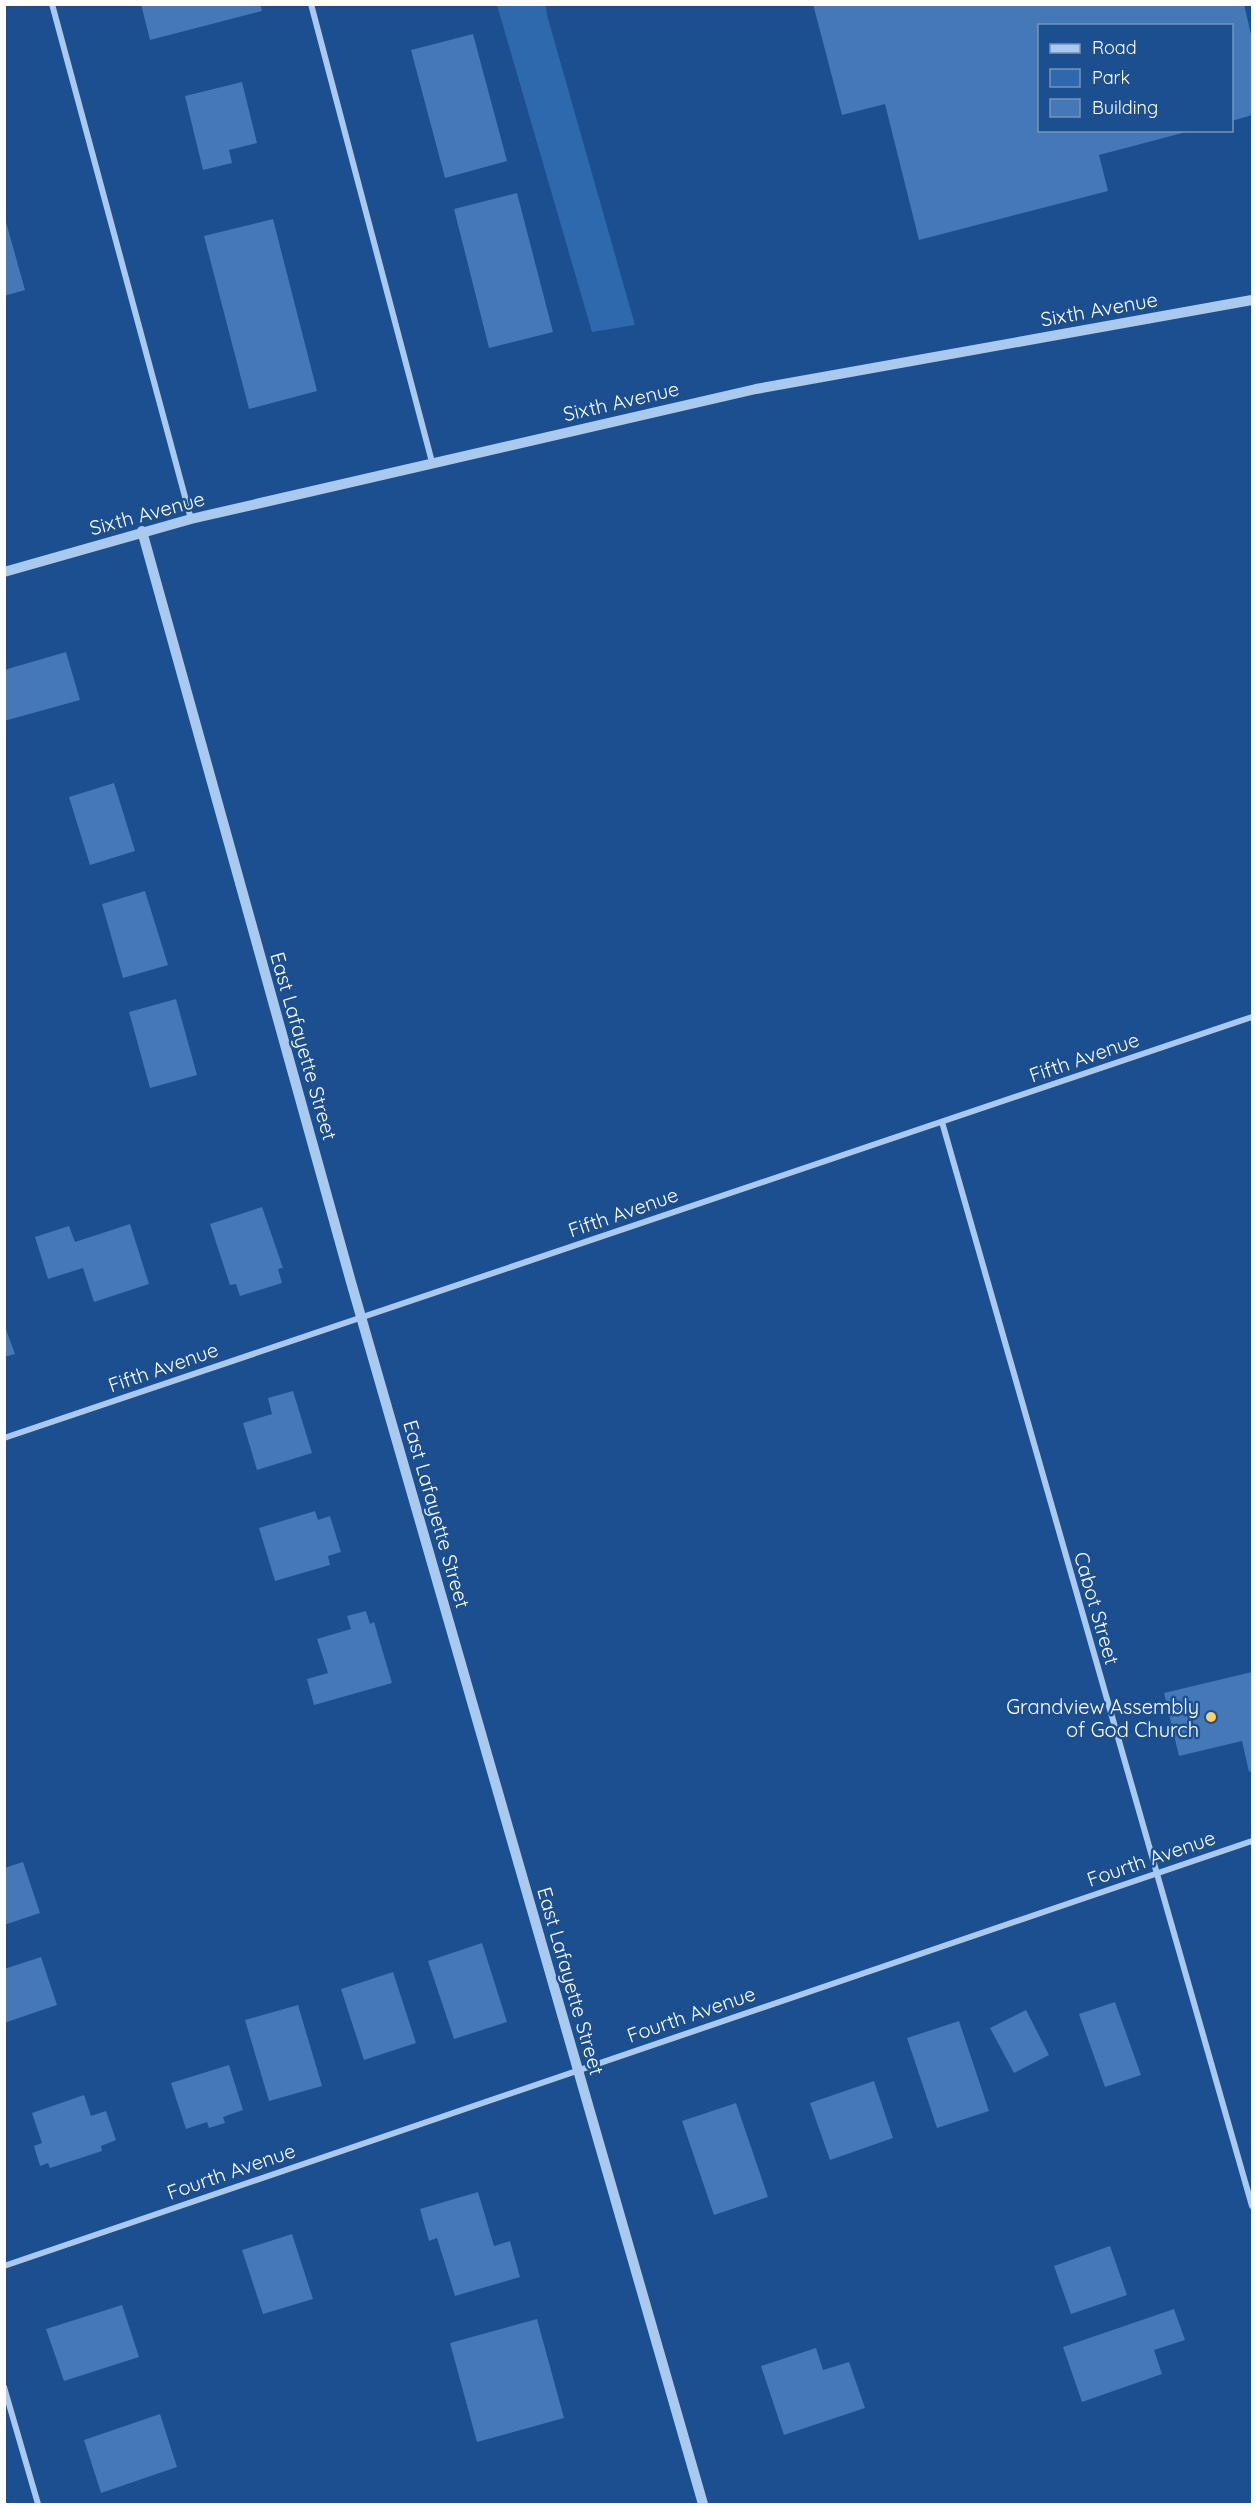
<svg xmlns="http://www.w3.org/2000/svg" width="1257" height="2509" viewBox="0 0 1257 2509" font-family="Quicksand,sans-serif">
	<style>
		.green { fill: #2e69ad }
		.building { fill: #4478b7 }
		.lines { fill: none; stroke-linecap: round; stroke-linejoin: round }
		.minor { stroke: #a9c9ee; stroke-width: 6 }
		.tertiary { stroke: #a9c9ee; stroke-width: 10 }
		.poi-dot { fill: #ffd166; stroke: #1b4f8f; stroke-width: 2 }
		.labels { text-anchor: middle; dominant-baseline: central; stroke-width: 5; stroke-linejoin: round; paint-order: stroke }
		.street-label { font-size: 20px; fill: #fff; stroke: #1b4f8f }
		.poi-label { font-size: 20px; fill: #fff; stroke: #1b4f8f; text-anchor: end }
	</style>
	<rect width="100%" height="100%" fill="#1b4f8f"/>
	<path class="green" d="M497,5H546L547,15L635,325L592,332Z"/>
	<path class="building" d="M141,4H260L262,11L150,40Z
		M813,4H1244L1252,39V115L1232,121V26H1040V130L1190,131L1099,155L1108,191L919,240L885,104L842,115Z
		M473,34L507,161L445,178L411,50Z
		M242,82L257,143L229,150L232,163L203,170L185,96Z
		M517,193L553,332L489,348L454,209Z
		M4,215L25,290L4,296Z
		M273,219L317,391L249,409L204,236Z
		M66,652L80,700L4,721V670Z
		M114,783L135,851L90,865L69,797Z
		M145,891L168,965L123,978L102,904Z
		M176,999L197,1075L150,1088L129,1012Z
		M262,1207L283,1268L278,1269L282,1283L240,1296L236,1284L230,1285L210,1224Z
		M130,1224L149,1284L94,1302L83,1268L48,1279L35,1237L69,1226L75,1242Z
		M4,1324L15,1354L4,1357Z
		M293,1391L312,1453L257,1470L243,1423L272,1414L268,1398Z
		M315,1511L318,1520L330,1516L341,1552L328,1556L330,1565L275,1581L259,1528Z
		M366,1611L370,1624L374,1622L392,1683L314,1705L307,1679L328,1673L317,1639L351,1629L347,1616Z
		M1252,1672V1771L1249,1772L1242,1741L1179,1756L1164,1693Z
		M23,1862L40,1913L4,1925V1868Z
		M482,1943L507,2022L454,2039L428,1961Z
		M41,1957L57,2005L4,2023V1969Z
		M393,1972L416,2043L364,2060L341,1989Z
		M1115,2002L1141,2075L1105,2087L1079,2014Z
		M298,2005L322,2086L269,2101L245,2020Z
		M1026,2010L1049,2055L1014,2073L990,2028Z
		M959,2021L989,2111L937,2128L907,2038Z
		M229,2065L243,2110L223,2117L225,2123L209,2128L207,2122L186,2129L171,2083Z
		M874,2081L893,2138L830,2160L810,2103Z
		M84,2095L91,2116L106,2111L116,2140L101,2146L102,2151L50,2168L48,2163L40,2166L34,2146L42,2143L32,2113Z
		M736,2103L768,2197L714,2215L682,2121Z
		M478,2192L494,2246L510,2241L520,2277L455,2296L437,2238L429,2241L420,2209Z
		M292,2234L313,2299L263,2314L242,2250Z
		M1110,2246L1127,2295L1071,2314L1054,2266Z
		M122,2305L139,2357L64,2381L46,2329Z
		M1174,2309L1185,2340L1154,2350L1162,2374L1082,2402L1063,2347Z
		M537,2319L564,2418L477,2442L450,2343Z
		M816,2348L823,2370L849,2362L865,2408L784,2435L761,2366Z
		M160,2414L177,2467L101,2493L84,2440Z"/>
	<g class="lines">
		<path class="minor" d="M52,4L191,519
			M311,4L432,462
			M942,1122L1252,2206
			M4,1438L1252,1017
			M4,2266L1252,1841
			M4,2387L38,2504"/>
		<path class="tertiary" d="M142,531L351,1282L703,2504
			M4,572L191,519L756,389L1252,300"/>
	</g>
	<circle class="poi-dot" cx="1211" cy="1717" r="6"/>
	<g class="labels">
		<g class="street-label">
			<text transform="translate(1099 309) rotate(-10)">Sixth Avenue</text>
			<text transform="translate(621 401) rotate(-13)">Sixth Avenue</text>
			<text transform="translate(147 513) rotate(-15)">Sixth Avenue</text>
			<text transform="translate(304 1046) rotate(74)">East Lafayette Street</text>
			<text transform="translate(1084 1057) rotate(-19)">Fifth Avenue</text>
			<text transform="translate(623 1212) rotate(-19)">Fifth Avenue</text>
			<text transform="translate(163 1367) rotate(-19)">Fifth Avenue</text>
			<text transform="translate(437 1514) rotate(74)">East Lafayette Street</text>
			<text transform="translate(1097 1608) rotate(74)">Cabot Street</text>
			<text transform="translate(1151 1858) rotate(-19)">Fourth Avenue</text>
			<text transform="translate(571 1981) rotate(74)">East Lafayette Street</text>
			<text transform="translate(691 2014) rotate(-19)">Fourth Avenue</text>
			<text transform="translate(231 2171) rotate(-19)">Fourth Avenue</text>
		</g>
		<g class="poi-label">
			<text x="1199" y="1706">Grandview Assembly<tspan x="1199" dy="23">of God Church</tspan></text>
		</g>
	</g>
	<rect width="1257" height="2509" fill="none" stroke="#ffffff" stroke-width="12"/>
	<rect x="1038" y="24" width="195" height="108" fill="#1b4f8f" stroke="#7695bc" stroke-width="1.5"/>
	<rect x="1050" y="44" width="30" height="9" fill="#a9c9ee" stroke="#7695bc" stroke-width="1.5"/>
	<text x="1092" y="54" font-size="18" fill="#ffffff">Road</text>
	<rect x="1050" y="69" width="30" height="18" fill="#2e69ad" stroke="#7695bc" stroke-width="1.5"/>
	<text x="1092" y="84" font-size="18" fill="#ffffff">Park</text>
	<rect x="1050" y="99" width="30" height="18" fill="#4478b7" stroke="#7695bc" stroke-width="1.5"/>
	<text x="1092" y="114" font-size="18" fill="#ffffff">Building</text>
</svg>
